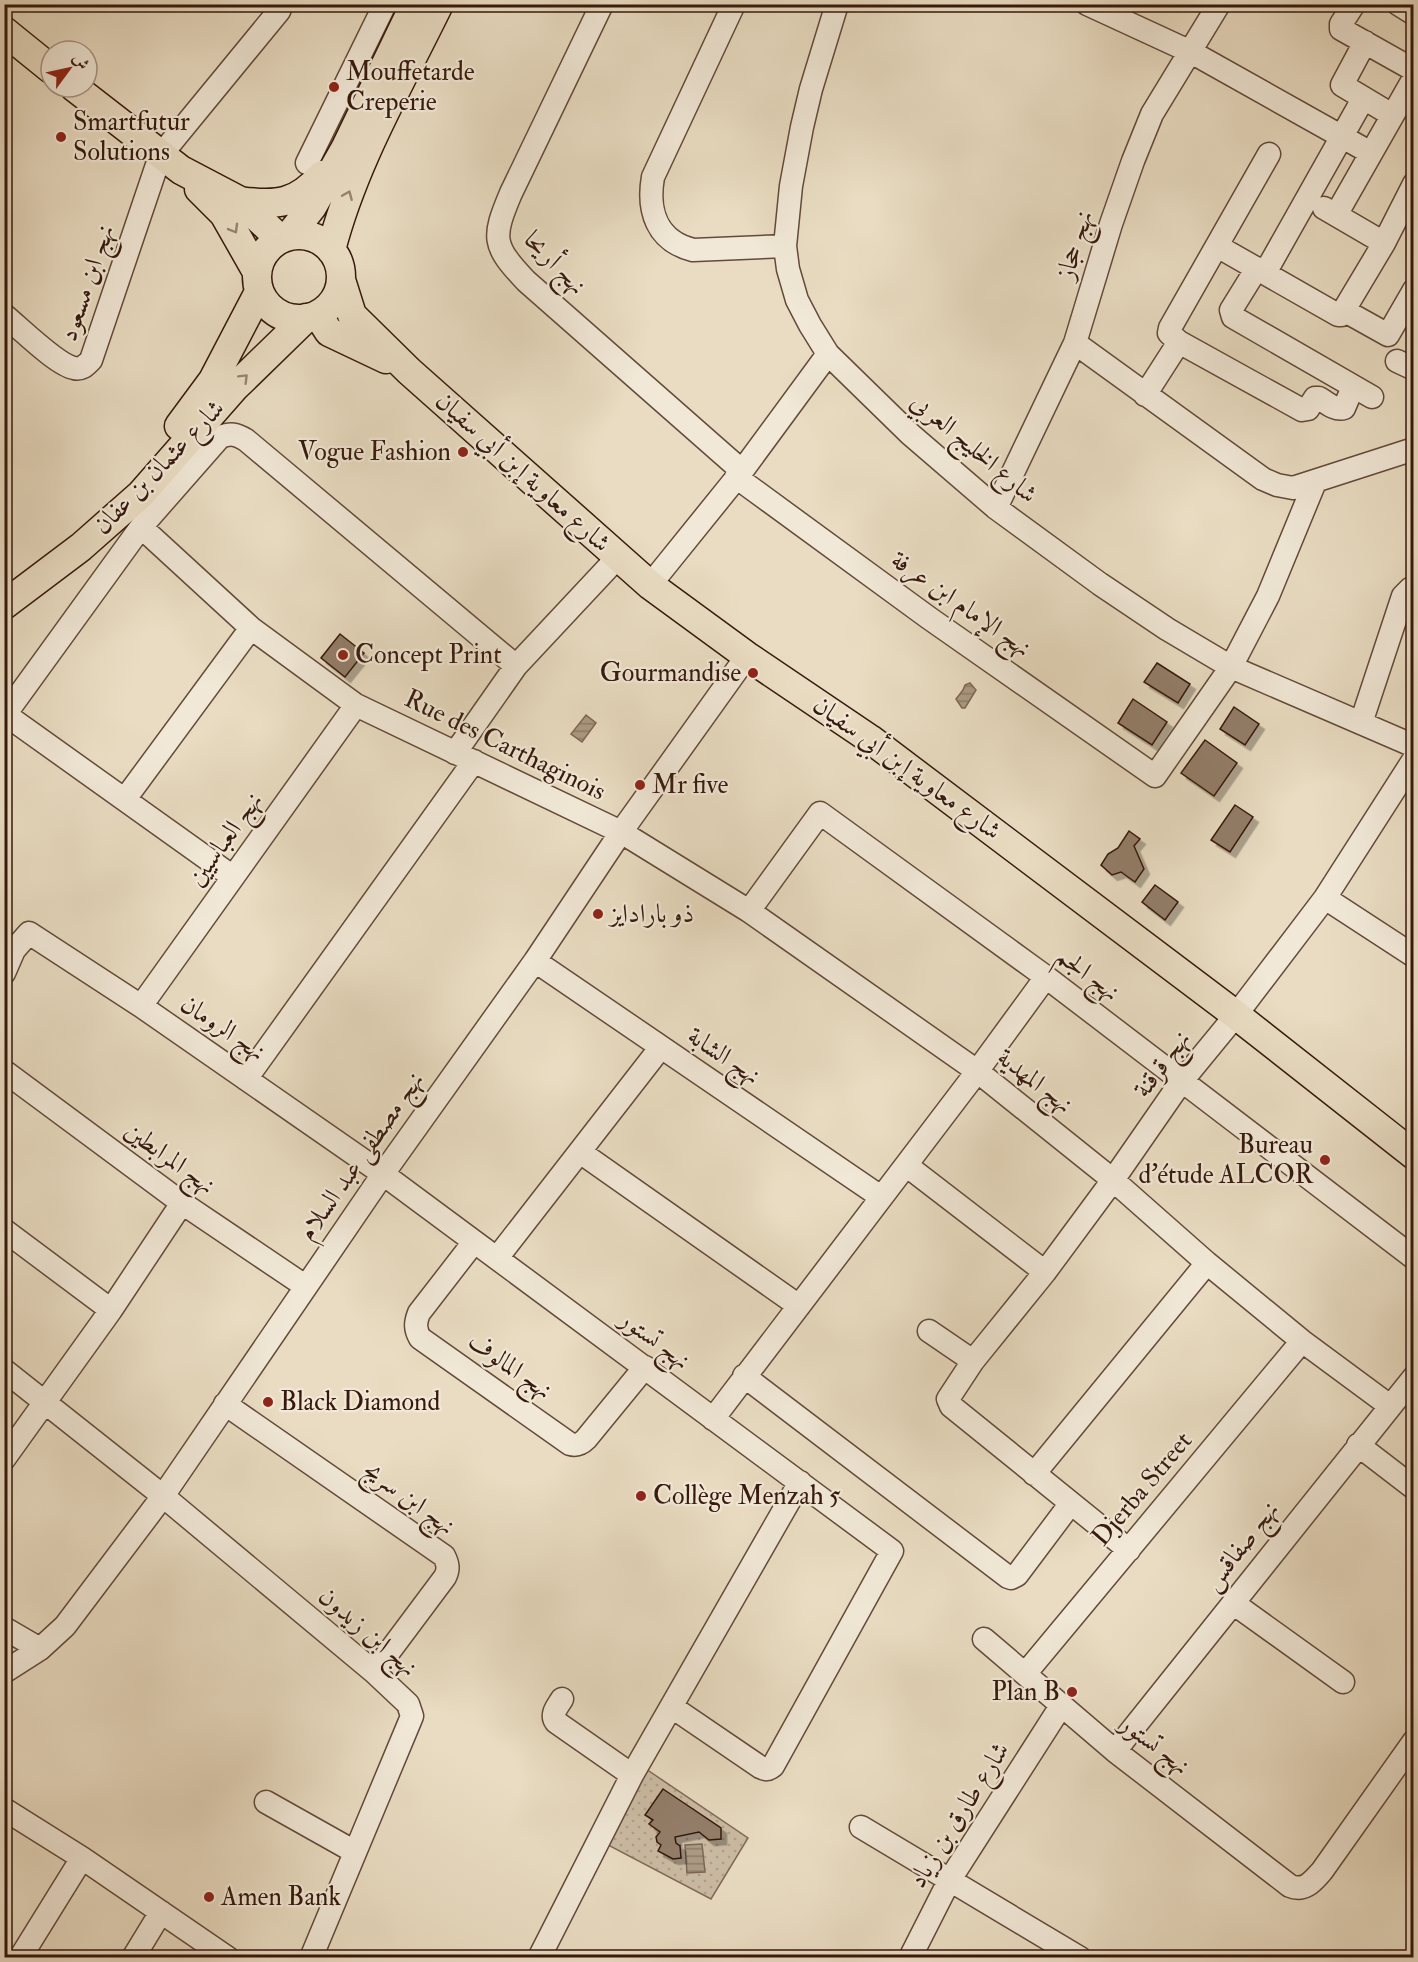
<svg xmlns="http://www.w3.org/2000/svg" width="1418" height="1962" viewBox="0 0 1418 1962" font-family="'IM FELL Double Pica',Amiri,serif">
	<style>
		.grass { fill: url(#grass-dots); stroke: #806a58; stroke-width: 1.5 }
		.water { fill: url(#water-rules); stroke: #7d6654; stroke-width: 1.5 }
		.building { fill: #937e6b; stroke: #36190d; stroke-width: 1.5; filter: url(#shadow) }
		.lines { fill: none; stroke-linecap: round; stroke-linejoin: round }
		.minor-casing { stroke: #634a3a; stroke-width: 25 }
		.major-casing { stroke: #36190d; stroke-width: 31 }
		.minor { stroke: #f1e8d7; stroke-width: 22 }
		.major { stroke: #e9dcc2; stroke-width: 28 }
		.oneway { stroke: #988471 }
		.poi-dot { fill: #8f2418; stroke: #f1e8d7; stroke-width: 2 }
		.labels { text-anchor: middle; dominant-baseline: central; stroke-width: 4.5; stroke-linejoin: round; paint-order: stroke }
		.poi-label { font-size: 26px; fill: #36190d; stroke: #f1e8d7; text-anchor: start }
		.street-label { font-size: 26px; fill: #36190d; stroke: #f1e8d7 }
	</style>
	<defs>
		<pattern id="grass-dots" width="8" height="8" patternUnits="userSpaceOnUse" patternTransform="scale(1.5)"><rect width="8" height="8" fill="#cbbba3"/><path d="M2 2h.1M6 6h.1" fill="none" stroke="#afa08b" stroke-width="1.8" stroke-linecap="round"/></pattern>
		<pattern id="water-rules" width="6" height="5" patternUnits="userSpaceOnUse" patternTransform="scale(1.5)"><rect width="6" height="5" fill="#ac9a84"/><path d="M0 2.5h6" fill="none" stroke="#8d7d6a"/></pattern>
		<filter id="shadow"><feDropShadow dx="5.5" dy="5.5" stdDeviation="0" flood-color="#0004"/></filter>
	</defs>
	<rect width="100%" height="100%" fill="#e9dcc2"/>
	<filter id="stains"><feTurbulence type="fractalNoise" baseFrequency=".00333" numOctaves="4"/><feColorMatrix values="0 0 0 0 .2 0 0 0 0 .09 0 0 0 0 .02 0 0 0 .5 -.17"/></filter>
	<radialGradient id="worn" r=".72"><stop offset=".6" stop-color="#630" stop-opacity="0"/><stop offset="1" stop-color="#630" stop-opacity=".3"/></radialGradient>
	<path class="grass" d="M646,1769L748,1838L711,1899L608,1845Z"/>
	<path class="water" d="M970,683L976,690L965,708H962L956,699L963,690L965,685Z
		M586,715L596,723L582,742L571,734Z
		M702,1844L705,1872L687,1873L685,1845Z"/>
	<path class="building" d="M340,634L364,653L345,677L321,658Z
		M1157,663L1190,684L1178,703L1144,682Z
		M1133,699L1167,722L1152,745L1118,723Z
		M1234,707L1259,724L1245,745L1220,729Z
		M1205,740L1237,763L1214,796L1181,773Z
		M1235,805L1253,817L1230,852L1211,840Z
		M1129,831L1140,839L1134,846L1144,869L1135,882L1121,872L1112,875L1101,865L1108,854L1118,848Z
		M1155,885L1178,902L1165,920L1142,902Z
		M663,1789L721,1828V1839L709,1840L699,1832L675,1837L676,1843L680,1846L681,1858L673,1859L658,1851L661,1845L657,1842L656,1837L660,1832L649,1824L653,1820L645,1815Z"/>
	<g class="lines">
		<g class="minor-casing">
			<path id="minor" d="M602,4L511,193C492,238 492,245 526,281L742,471
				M734,4L653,177C647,211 657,241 693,250L785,246
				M837,4L811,89L802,127L791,186L785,246L788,269L797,300L810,325L828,354L910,434L996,508L1100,584L1167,629L1231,667L1414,746
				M1087,4L1191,52L1371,153
				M1354,4L1341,24V29L1414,70
				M1398,4L1414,14
				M1365,42L1342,85L1392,115
				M1269,154L1170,328L1169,333L1179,342L1302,410L1308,409L1315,398H1319C1326,402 1335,411 1344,408L1353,387
				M307,163L385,4
				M1324,208L1384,243
				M1336,215L1414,78
				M1217,246L1338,315H1341L1384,243L1414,184
				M1257,268L1231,310L1233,317L1372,397
				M1265,273L1363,99
				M1345,311L1388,335L1414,290
				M4,315C20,328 57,365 74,368C82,370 86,365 91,360L160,156L279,11L282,4
				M1075,343L1263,479L1277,485L1293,488L1414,449
				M1397,361L1414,369
				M1145,395L1179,342
				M736,477L929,618L1155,776L1231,667L1268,596L1315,482
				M996,508L1075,343L1111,224L1133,161L1152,114L1219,4
				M141,527L251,628L356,705L621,832L749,911L977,1071L1113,1180L1207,1263L1302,1341L1390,1406
				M650,585L742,471L828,354
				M6,715L233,877
				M4,716L141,527L220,437C231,433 236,434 246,440L516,666
				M1361,723L1403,596L1410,589H1414
				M455,753L516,666L618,557
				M125,799L251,628
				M1325,898L1414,956
				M749,911L820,813L1046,977L1414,1258
				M535,961L881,1197
				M4,973L14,950L29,933L141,1006L383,1174L892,1551L773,1766C768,1770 766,1770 760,1767L672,1707
				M141,1006L356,705
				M4,1071L182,1203L305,1286
				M246,1079L474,761
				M580,1152L799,1306
				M906,1165L1045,1272
				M4,1230L111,1310
				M474,1242L419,1313C415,1323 415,1329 420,1338L570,1444C577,1446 581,1444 586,1439L645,1367
				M497,1258L661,1047
				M929,1331L973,1361
				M4,1370L163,1496L374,1672L408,1704L412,1716L410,1721L311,1958
				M744,1376L1008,1577L1011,1578L1017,1575L1071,1503
				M225,1404L444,1556C448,1564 449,1569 445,1577L374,1672
				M713,1419L973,1077L1046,977
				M1358,1445L1414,1488
				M4,1459L111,1310L182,1203
				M1034,1474L1207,1263
				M1129,1550L951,1406L948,1399L973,1361L1045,1272L1113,1180L1181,1082L1236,1015L1325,898L1414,759
				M1233,1603L1343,1682
				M4,1628L40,1649
				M984,1639L1115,1751L1290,1886C1305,1892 1313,1881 1322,1871L1414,1741
				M4,1672L40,1649L65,1626L163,1496L383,1174L535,961L621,832L747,656
				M1025,1674L1302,1341
				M562,1699C558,1706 550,1714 556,1722L632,1775
				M1115,1751L1414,1377
				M266,1802L355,1852
				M4,1809L82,1858L228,1958
				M861,1827L1080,1958
				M20,1958L82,1858
				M133,1958L161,1912
				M539,1958L632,1775L800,1482
				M910,1958L949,1881L1061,1706"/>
		</g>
		<g class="major-casing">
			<path id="major" d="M4,31L51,69
				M74,87L181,170L240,201L280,239
				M199,189L224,214L257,272
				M240,201C277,206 297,204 322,175
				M257 277a42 42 0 1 1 84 0a42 42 0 1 1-84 0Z
				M289,236L312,207L345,149L415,4
				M331,250C353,164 400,84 439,4
				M341,280L352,315L409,371L650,585L747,656L870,739L1236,1015L1414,1155
				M318,315L329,332L386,359
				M179,426L213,380L259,292
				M4,605L81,547L141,494L234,388L306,318"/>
		</g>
		<use href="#minor" class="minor"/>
		<use href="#major" class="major"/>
	</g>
	<defs><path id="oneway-chevron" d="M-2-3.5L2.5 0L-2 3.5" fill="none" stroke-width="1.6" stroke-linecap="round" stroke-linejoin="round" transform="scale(1.5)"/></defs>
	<g class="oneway">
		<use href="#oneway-chevron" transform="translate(348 195) rotate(-67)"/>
		<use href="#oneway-chevron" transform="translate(234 229) rotate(60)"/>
		<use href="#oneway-chevron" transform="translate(244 378) rotate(-45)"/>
	</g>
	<g class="poi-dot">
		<circle cx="334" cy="87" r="6"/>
		<circle cx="61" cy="137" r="6"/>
		<circle cx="463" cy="452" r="6"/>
		<circle cx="343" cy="655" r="6"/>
		<circle cx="753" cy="673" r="6"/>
		<circle cx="640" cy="785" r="6"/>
		<circle cx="598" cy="914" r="6"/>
		<circle cx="1325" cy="1160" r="6"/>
		<circle cx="268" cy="1402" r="6"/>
		<circle cx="641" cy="1496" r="6"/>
		<circle cx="1072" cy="1692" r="6"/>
		<circle cx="209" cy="1897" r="6"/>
	</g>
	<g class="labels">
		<g class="poi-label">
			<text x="346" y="72">Mouffetarde<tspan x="346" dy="30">Creperie</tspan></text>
			<text x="73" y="122">Smartfutur<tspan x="73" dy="30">Solutions</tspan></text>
			<text x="451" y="452" text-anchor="end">Vogue Fashion</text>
			<text x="355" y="655">Concept Print</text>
			<text x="741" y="673" text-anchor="end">Gourmandise</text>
			<text x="652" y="785">Mr five</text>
			<text x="610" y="914">ذو بارادايز</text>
			<text x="1313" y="1145" text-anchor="end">Bureau<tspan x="1313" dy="30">d'étude ALCOR</tspan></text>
			<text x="280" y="1402">Black Diamond</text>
			<text x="653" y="1496">Collège Menzah 5</text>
			<text x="1060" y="1692" text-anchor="end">Plan B</text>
			<text x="221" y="1897">Amen Bank</text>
		</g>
		<g class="street-label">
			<text transform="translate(1075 245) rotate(-73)">نهج حجاز</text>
			<text transform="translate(555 263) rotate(46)">نهج أريحا</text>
			<text transform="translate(87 283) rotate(-71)">نهج ابن مسعود</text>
			<text transform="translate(974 448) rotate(40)">شارع الخليج العربي</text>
			<text transform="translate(159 467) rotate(-46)">شارع عثمان بن عفان</text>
			<text transform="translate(523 472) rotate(42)">شارع معاوية إبن أبي سفيان</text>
			<text transform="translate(961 604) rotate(35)">نهج الإمام ابن عرفة</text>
			<text transform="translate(505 745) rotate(26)">Rue des Carthaginois</text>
			<text transform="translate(907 768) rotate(36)">شارع معاوية إبن أبي سفيان</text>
			<text transform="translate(225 839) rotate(-54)">نهج العباسيين</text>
			<text transform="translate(1088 974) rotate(37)">نهج الجم</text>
			<text transform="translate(223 1028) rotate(34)">نهج الرومان</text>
			<text transform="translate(724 1056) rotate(34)">نهج الشابة</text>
			<text transform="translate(1162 1064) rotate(-53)">نهج قرقنة</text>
			<text transform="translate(1035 1081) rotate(38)">نهج المهدية</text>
			<text transform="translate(361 1156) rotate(-55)">نهج مصطفى عبد السلام</text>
			<text transform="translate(170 1158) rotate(36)">نهج المرابطين</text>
			<text transform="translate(655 1340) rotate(37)">نهج تستور</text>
			<text transform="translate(510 1366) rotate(35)">نهج المالوف</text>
			<text transform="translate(1142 1489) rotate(-50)">Djerba Street</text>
			<text transform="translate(409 1498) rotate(36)">نهج ابن سريج</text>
			<text transform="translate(1241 1546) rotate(-52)">نهج صفاقس</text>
			<text transform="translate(368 1632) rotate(41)">نهج ابن زيدون</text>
			<text transform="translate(1155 1745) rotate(38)">نهج تستور</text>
			<text transform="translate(959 1815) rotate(-58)">شارع طارق بن زياد</text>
		</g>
	</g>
	<rect width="1418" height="1962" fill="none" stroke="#e9dcc2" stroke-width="24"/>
	<rect x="6" y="6" width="1406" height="1950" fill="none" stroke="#36190d" stroke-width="3"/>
	<rect x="12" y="12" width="1394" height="1938" fill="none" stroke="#36190d" stroke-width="1.5"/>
	<g transform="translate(69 69) rotate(57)"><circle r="28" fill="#f1e8d7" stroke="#a69586" stroke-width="1.5"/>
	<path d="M0-4.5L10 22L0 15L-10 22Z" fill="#8f2418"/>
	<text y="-9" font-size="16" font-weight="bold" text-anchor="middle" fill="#36190d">ش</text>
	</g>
	<rect width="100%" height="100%" filter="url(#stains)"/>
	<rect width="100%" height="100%" fill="url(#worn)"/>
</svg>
